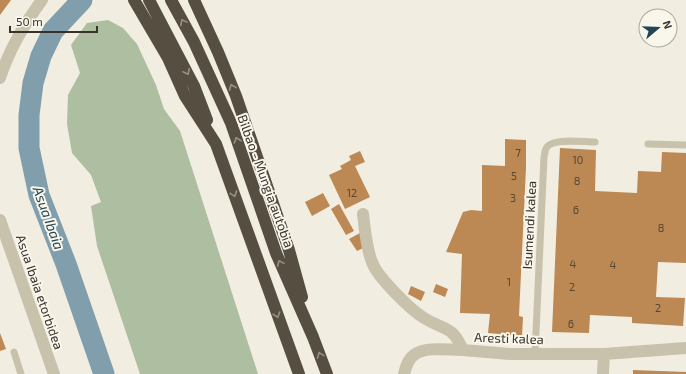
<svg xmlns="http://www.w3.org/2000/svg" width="686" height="374" viewBox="0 0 686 374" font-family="'Exo 2',sans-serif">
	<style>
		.green { fill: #adbfa0 }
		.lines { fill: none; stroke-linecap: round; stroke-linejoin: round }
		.river { stroke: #819eac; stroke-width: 21 }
		.building { fill: #bc8853 }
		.lane { stroke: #c8c1ac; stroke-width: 7 }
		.street { stroke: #c8c1ac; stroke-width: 12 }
		.highway { stroke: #574e42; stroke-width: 12 }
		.oneway { stroke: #989186 }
		.labels { text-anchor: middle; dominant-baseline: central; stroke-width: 4; stroke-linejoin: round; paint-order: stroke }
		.number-label { font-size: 11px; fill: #584834 }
		.street-label { font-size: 13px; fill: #37322a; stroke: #f9f6ec }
		.water-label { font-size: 14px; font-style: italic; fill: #234555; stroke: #f9f6ec }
	</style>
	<rect width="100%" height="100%" fill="#f1ede0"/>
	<path class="green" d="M108,20L123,28L137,44L156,85L164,109L180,131L258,374H140L97,246L91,206L101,202L91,175L72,153L67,124L68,95L80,73L71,45L87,23Z"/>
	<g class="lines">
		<path class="river" d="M82,0L53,31L41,56L33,83L29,115V148L39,195L66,264L104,374"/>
	</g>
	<path class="building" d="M0,0H11L0,15Z
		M505,139L526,140V168L519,316L523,317L522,336L488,333L490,314L460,313L462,254L446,252L463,212L471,210L482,211V165L505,166Z
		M560,148L596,150L595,191L637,193L638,171L661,172L662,152L686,153V263L658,262L656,297L685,298L683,326L632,323V317L590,315L589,333L552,332Z
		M360,151L365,162L355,166L370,197L345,209L329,175L342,169L340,166L351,160L349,156Z
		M323,193L330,206L312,216L305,202Z
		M339,204L354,231L346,235L331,209Z
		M360,233L363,248L357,251L349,239Z
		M436,284L448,289L445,297L433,292Z
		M411,286L425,292L421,301L408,294Z
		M0,333L6,349L0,351Z
		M633,370L686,372V374H633Z"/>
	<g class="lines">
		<path class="lane" d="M648,144L686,145
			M14,352L21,374
			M535,354L544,157C545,153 545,148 548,146C555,138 584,142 595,142"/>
		<path class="street" d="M0,78C9,50 25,23 42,0
			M363,214C365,230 366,247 372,262C377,277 411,310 424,318C445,331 451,324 463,350L510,354H604L686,348
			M0,220L54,374
			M404,374C406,367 408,359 414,355C425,346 449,350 463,350
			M603,374L604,354"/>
		<path class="highway" d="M134,0L168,58L185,96L216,144L299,374
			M149,0L194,86L207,120
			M171,0L194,42L231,123L276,253L313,337L327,374
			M194,0L218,52L236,96L289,250L302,297"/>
	</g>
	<defs><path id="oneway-chevron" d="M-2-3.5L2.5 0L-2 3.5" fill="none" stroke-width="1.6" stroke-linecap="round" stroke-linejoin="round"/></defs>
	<g class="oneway">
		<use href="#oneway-chevron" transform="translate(183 22) rotate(-118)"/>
		<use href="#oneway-chevron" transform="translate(187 72) rotate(63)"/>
		<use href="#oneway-chevron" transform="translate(232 87) rotate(-112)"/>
		<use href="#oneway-chevron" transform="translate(237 140) rotate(-109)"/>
		<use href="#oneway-chevron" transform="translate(234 194) rotate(70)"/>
		<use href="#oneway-chevron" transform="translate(280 263) rotate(-114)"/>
		<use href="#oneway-chevron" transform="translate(277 315) rotate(71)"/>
		<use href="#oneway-chevron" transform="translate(320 355) rotate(-111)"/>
	</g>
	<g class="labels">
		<g class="number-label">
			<text x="518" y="152">7</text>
			<text x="578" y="159">10</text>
			<text x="514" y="175">5</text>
			<text x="577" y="180">8</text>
			<text x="352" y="192">12</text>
			<text x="513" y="197">3</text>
			<text x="576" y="209">6</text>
			<text x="661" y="227">8</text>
			<text x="573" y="263">4</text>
			<text x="613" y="264">4</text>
			<text x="509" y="281">1</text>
			<text x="572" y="286">2</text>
			<text x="658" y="307">2</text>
			<text x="571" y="323">6</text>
		</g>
		<g class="street-label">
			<text transform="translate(266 181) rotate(70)">Bilbao - Mungia autobia</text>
			<text transform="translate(529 225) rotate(-87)">Isumendi kalea</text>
			<text transform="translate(40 292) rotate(71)">Asua Ibaia etorbidea</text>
			<text transform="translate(509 338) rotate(2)">Aresti kalea</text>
		</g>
		<g class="water-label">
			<text transform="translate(49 218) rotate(70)">Asua Ibaia</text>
		</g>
	</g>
	<g transform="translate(658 28) rotate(71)"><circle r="19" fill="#f9f6ec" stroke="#aba89e"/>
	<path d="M0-3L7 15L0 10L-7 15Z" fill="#234555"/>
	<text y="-6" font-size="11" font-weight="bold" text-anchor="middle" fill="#37322a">N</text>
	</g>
	<path d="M10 26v6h87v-6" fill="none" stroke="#37322a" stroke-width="2"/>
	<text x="16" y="26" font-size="12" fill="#37322a" stroke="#f9f6ec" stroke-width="3" paint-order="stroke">50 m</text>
</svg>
